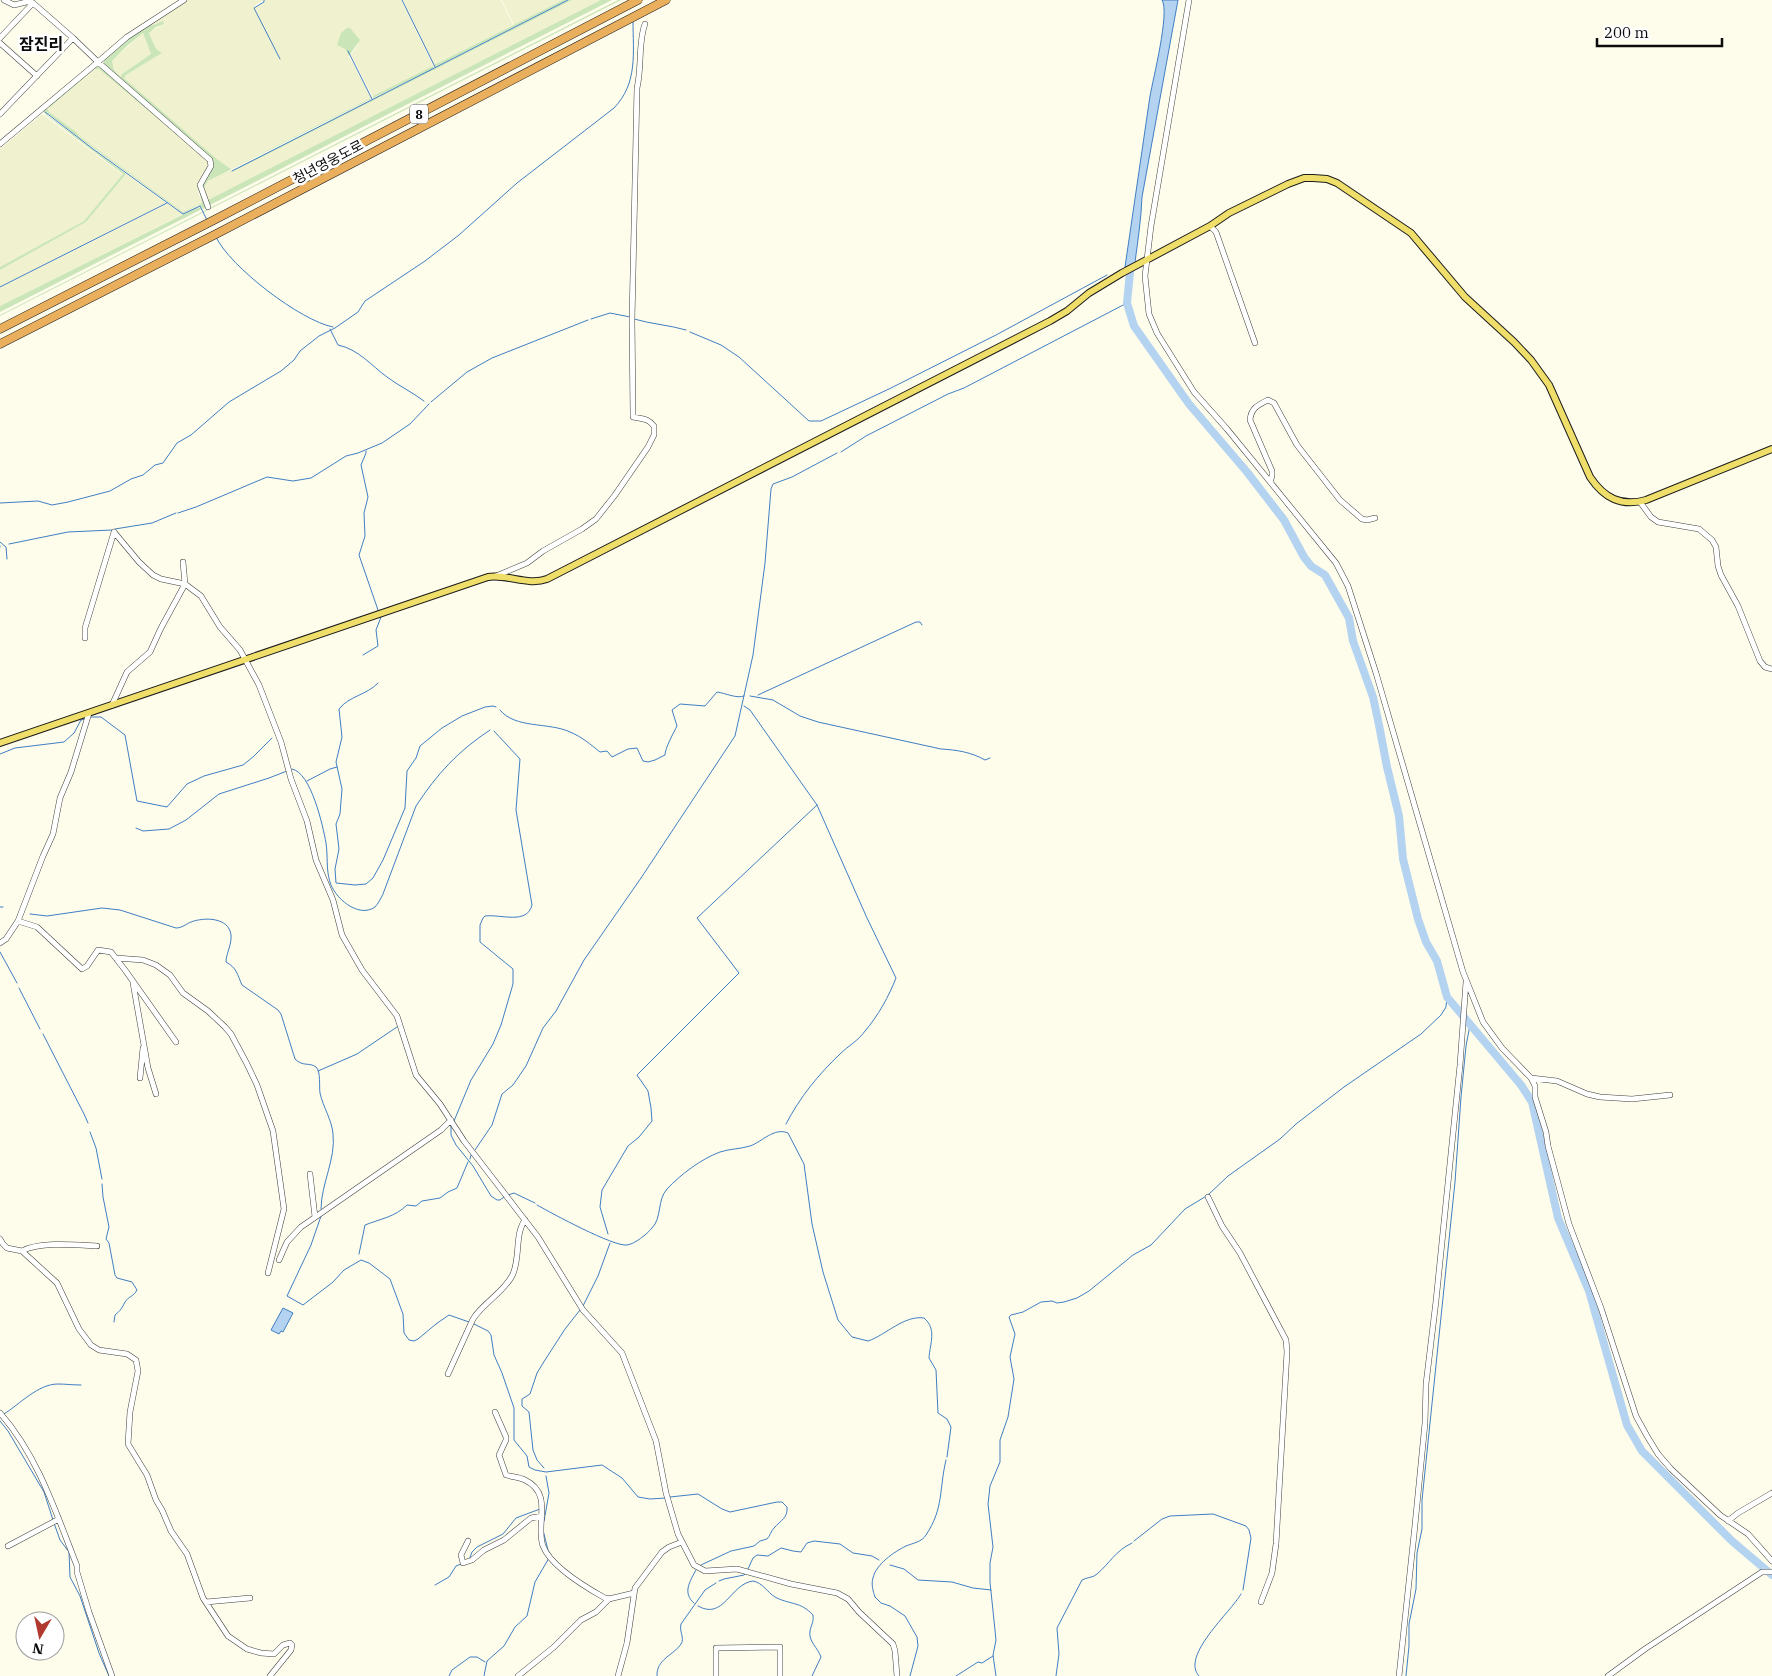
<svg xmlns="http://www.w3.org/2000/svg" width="1772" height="1676" viewBox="0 0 1772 1676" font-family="'IBM Plex Serif','Noto Sans KR',serif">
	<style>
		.farmland { fill: #f0f1ce }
		.green { fill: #cae5b8; fill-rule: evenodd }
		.water { fill: #b4d3f1; stroke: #407fc3 }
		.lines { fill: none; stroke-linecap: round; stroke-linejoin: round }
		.stream { stroke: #407fc3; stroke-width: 1 }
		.river { stroke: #b4d3f1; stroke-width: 8 }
		.minor-casing { stroke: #3e3e3e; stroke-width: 6 }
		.major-casing { stroke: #1c1c1c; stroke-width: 8 }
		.highway-casing { stroke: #1c1c1c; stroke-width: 9 }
		.minor { stroke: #fff; stroke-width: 5 }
		.major { stroke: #efdf6a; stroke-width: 6 }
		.highway { stroke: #eaaf5d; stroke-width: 8 }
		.labels { text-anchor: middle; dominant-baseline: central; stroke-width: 5; stroke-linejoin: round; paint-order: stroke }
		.shield { fill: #fff; stroke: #545454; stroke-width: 1 }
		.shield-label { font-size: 12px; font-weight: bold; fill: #0b0b0b }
		.street-label { font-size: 14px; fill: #0b0b0b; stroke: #fff }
		.quarter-label { font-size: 16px; font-weight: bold; fill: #0b0b0b; stroke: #fff }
	</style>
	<rect width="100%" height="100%" fill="#fefceb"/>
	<path class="farmland" d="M187,0H263L254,6V8L280,60L255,8L264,3L265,0H401L433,66L373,97L351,55L359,43L345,49L371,98L231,169L218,160L124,78L126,75L162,53L156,49L149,32L164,24L160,22L153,25L149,24Z
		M403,0H501L513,25L434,65Z
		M502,0H563L514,25Z
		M572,0H601L208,200L203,189L208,181L228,171L238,169Z
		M143,33L151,54L122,74V78L114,70L112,61Z
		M96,69H99L119,84L207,160L209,167L198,192L202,203L183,212L79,136L76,132L49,112L46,108L50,107Z
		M42,114L123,175L84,221L0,267V149Z
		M126,174L166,203L0,287V270L86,222Z
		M167,204L183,214L0,306V288Z"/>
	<path class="green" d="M563,0H567L435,67L434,65Z
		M569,0H572L238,169L232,171Z
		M601,0H612L208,206L201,187L213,166L212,160L103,63C111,46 133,34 149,24L153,25L163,21L164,24L156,27L149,33L156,49L162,53L126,75L124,78L218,160L231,169L371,98V99L208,181L203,189L208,200ZM143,33L151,54L122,74L121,77L114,70L112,61L127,46Z
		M618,0H621L0,316V315Z
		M347,28H350L360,40L349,56L345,49L337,45L341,33Z
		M101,66L208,159L209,168L199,188L207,207L203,209L199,205L183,213L73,133L45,111L48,116L126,174L86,222L0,270V267L84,221L123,174L47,116L43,111L90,72L96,67ZM95,69H99L207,160L209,167L198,186L202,203L183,212L79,136L76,132L49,112L47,108L50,107Z
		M433,66L434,68L373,98V96Z
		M198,207L202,209L0,312V306Z"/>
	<path class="water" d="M1162,0H1178L1142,197C1141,220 1138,240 1135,262L1125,267L1150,96C1153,79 1170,12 1162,0Z
		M283,1308L293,1313L283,1332L281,1331L279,1334L271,1330Z"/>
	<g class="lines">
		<path class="stream" d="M264,0V2L254,8L280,59
			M402,0L435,67
			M348,51L372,99
			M45,112L93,149L183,214L200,206L207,220
			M232,171L568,0
			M216,237C230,267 301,321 333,327
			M0,287L167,203
			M591,319L610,313L630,317
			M634,319C651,324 669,325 686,330
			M330,329L338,345C358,349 372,366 387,377C399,386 412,392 424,401
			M690,332L721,345L739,357L809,421H821L891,388L996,335L1107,275
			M431,402L467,372L492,358L588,320
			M366,451V453L361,465L368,497L364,513L365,536L359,555L378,610
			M841,452L866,436L948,394L964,388L1127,303
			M0,503L38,501L52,505L68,502L110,491L131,479L143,475L155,465L163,463L177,443L191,435L229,402L281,371L294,360L300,351L319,336L335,328L358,312L365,301L425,261L459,235L517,183L614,108C638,83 633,53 633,21
			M178,513L196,507L267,477L293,481L311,478L346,456L358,453L382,443L410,424L429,404
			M115,529L152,523L176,513
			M0,542L6,547L7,559
			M9,544L68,532L112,530
			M0,547V546
			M363,655L378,646L376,630L381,617
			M378,683C367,695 349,696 339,709L342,737L336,762L342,789L340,814L336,824L339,849L335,869L336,883L355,885L366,884L373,878L383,860L405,808L407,771L416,758L420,746L442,728L462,716L485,707L493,706L496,707
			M758,695L916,622H920L922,625
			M750,696L773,700L800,716L818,722L941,749C957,750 971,752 985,760L990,758
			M744,706L750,710L817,805L867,918L896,978C889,996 878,1016 865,1031C858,1041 848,1046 840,1054C818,1075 800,1097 786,1124
			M500,710C515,729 549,722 570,732C582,737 590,744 600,752L607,751L612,757L628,749L637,748L643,761L648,762L655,760L665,755C665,748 674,732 677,726L672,710L680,704L705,706L717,692C725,693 737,699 744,696
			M91,717H101L125,735L137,801L167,807L187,784L204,776L243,765L253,757L272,738
			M0,754L15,748L64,742L74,733L81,720L85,719
			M292,769C311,772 323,826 326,843C328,856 326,870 330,882C334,897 358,919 375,907C378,904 381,898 383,894L416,806C437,774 458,751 490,730
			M307,781L330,769L337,767
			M136,828L143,831L169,829L186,820L219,794L269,778L287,771
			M0,907H3
			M30,914L47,916L102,908L120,910L176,928C182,928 186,924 191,922C204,917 229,917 231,935C232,944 226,954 226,962C237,968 237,974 242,985L278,1010L281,1014L295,1059C303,1067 309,1062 316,1067C321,1071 319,1087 320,1093C323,1107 332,1120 333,1134C336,1159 321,1184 321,1209
			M0,952L17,983
			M19,988L40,1029
			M43,1034L84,1114L88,1123
			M318,1071L357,1054L397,1027
			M454,1121L471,1080L493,1044L501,1025L513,984V969L480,942V925L483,918L485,916C501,914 527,925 532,905L516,810L520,759L494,731
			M451,1126V1135L456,1145L473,1166L491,1196L497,1200H500L504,1197
			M90,1132L96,1148L102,1179
			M475,1150L492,1125L502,1094L513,1085L526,1066L543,1028L556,1011L584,960L641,878L735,736L753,655L765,563L771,489L773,484L792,477L837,453
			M470,1159L471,1155
			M102,1184L103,1197L109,1227L106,1239L109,1243L115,1275L117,1278L132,1282L137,1290C134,1296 128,1297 125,1302C122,1308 121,1310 115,1315L114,1322
			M508,1195L514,1193L535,1203
			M537,1205C551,1213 614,1247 627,1245C635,1244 647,1234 652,1228C662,1218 657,1200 667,1189C680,1175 701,1159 720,1152C729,1149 740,1149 750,1146C762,1142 774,1127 788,1133L804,1164L812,1224L823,1272L838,1320L852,1337L868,1341C886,1335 904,1315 924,1318C937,1329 930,1343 929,1358L936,1370L938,1413L947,1419L951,1427L947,1457
			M321,1216L311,1245L287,1296L303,1305L333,1282L344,1270L361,1260L369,1263L390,1279L403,1314L404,1333L409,1340L414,1341L418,1339L436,1324L449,1315L469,1322
			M608,1234L600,1207L602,1190L628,1146L639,1137L652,1121L651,1108L648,1091L637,1075L739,973L697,918L817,805
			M359,1254L365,1225C380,1219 395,1217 407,1205L416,1206L422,1201L440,1198L448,1192L457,1188L468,1162
			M583,1306L598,1276L610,1243
			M474,1324L488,1331L491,1335L494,1355L502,1373L514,1408V1440L527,1456L529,1467L535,1470L546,1472L602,1465L622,1478L638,1497L650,1499L666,1498
			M4,1414C20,1404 38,1384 58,1384C65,1384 73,1385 81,1385
			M0,1421L8,1431L44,1492L53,1520
			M544,1468L537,1460L533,1450L529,1412L522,1406V1399L530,1394L537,1373L545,1360L565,1329L580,1310
			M670,1497L698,1494L722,1509L730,1512L777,1502H782L787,1507C788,1518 781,1520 774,1528C771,1531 770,1536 767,1539L760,1541L754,1546L731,1551L701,1565
			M544,1521L549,1493L546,1476
			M54,1523L60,1540L69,1552L70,1577L80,1596L99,1653L109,1676
			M543,1530L548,1550
			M1134,1541L1162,1519L1170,1516L1213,1514L1246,1526L1249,1530L1251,1538L1243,1590
			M469,1560L472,1552L477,1547L503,1534L516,1518L540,1509
			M890,1565L904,1569L918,1580L952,1582L973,1588L991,1590
			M748,1569L753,1558L757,1555L768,1556L781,1548L793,1551L801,1552L807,1543L814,1541L840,1544L853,1553L872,1556L879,1560
			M719,1581L724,1579L744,1575L746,1573
			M435,1585L449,1577L456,1566L461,1564
			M694,1603C682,1593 690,1581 696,1570
			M698,1606C724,1621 730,1584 753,1581C763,1583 767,1592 775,1597C790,1605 800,1601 813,1615C814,1622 811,1625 810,1631C808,1641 818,1648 821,1657L812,1676
			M449,1676L452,1670L470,1657H477L485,1662
			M484,1676L487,1661L504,1646L515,1627L527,1616L535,1582L549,1558
			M657,1676C656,1659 674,1655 681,1644C685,1638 679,1632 681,1624L705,1590L716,1583
			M910,1676L918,1646L917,1637L905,1616L890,1606L881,1603L875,1597C873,1591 871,1584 873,1578C876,1564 894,1552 906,1546C913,1543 922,1542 926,1535C944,1508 939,1489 946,1460
			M956,1676L978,1662L982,1663L993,1656
			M996,1676L993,1655L996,1640L990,1582V1563L993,1547L988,1504L990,1486L1000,1462V1440L1008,1417L1014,1379L1010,1357L1015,1334L1009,1317L1011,1315L1023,1312L1041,1302L1052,1301L1057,1303L1064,1302L1077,1298L1089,1291L1133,1255L1151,1245L1185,1209L1208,1195L1228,1176L1280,1139L1296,1124L1344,1087L1421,1034L1441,1015L1446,1007L1447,997
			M1056,1676L1059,1654L1057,1628L1082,1580C1087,1577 1093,1578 1097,1574C1110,1563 1115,1551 1132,1543
			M1199,1676C1180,1656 1231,1612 1241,1594
			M1406,1676L1409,1646V1624L1416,1589L1417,1553L1422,1529V1500L1455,1182L1461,1097L1466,1046L1470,1025"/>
		<path class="river" d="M1131,262L1127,303L1134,326L1189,404L1247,472L1284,520L1304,557L1311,566L1325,575L1349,618L1353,641L1373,697L1379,725L1387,767L1399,816L1403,859L1418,919L1426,942L1437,961L1447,997L1521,1085L1532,1102L1558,1218L1589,1291L1627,1425L1642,1451L1732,1541L1772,1575"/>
		<g class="minor-casing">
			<path id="minor" d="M4,0L14,5L30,1L33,3
				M1189,0L1151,226L1145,276L1149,314L1157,333L1194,392L1227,429L1336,563L1348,586L1376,673L1463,972L1483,1022L1502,1048L1531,1078L1535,1086V1097L1546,1132L1548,1146L1569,1224L1601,1308L1636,1416L1647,1436L1658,1454L1671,1469L1720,1515L1748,1534L1772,1561
				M0,38L33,3L73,38
				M0,43L37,76
				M0,114L73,38L98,62L127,37L184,0
				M0,144L98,62L210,160L211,166L200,185L208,207
				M1210,226L1216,232L1255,343
				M1270,482L1272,476V471L1250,420C1251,408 1258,405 1268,400L1274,403L1297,445L1340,500L1362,519L1367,520L1375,518
				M1640,502L1651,517L1658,522L1699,529L1712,540L1716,547L1718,566L1721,575L1738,606L1760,661L1765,667L1772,669
				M114,532L139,562L153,575L161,579L185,584L201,596L220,627L240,650L259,685L281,742L291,779L307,821L316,860L333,900L342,935L362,970L397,1016L416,1075L440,1104L464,1141L538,1237L583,1310L622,1353L656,1441L666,1493L678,1534L694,1565L705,1571L737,1569L791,1584L837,1593L848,1599L859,1612L893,1644L895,1651L897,1676
				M496,576L527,563L543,551L582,529L596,519L615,495L648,447L654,435V426C648,418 642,419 633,417V414L632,320L637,88C642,68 638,42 645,24
				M85,638V628L114,532
				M112,705L127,672L150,652L161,628L185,584L183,562
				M18,921L37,927L82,969L87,966L98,950L111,952L125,970L176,1042
				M0,943L6,939L18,921L43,856L53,834L60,798L71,772L89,713
				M116,958L143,960L156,965L170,975L183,993L208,1011L225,1027L231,1034L247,1064L257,1085L273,1131L284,1209L268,1273
				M133,983L148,1068L156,1094
				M140,1078L143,1048
				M1531,1078L1557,1081L1587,1094L1600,1097L1632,1099L1670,1095
				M310,1174L315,1217
				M1208,1197L1222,1226L1240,1253L1286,1340L1287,1352L1276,1544L1272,1573L1261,1602
				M0,1239L3,1244L7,1248L22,1251L57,1283L79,1329L91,1345L99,1350L127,1354L136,1360L138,1371L130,1412L128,1444L147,1475L156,1500L162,1510L171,1531L187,1554L203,1598L228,1636L247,1649L261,1653L274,1654L283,1645L290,1643L292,1645L291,1650L270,1676
				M22,1251C40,1241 77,1245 97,1246
				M279,1260L287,1242L301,1227L441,1130L451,1120
				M448,1374L473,1319C483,1303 503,1293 512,1276C521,1259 514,1235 525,1220
				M495,1412L506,1437V1440L499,1455L506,1475C512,1477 519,1477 525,1480C554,1494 535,1524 543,1546C551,1567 587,1588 605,1598L609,1599L634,1593
				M0,1413C38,1456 56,1513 77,1566V1572L89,1612L112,1676
				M1728,1521L1738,1513L1772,1493
				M468,1541L461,1555L463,1563L472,1560L484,1550L504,1540L531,1518L542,1516
				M8,1546L59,1519
				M206,1602L250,1598
				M518,1676L554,1647L581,1620L596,1612L609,1599
				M618,1676L627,1643L635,1588L662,1552L669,1547L682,1542
				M716,1676V1648L780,1647V1676
				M1399,1676L1415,1525L1425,1423L1426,1384L1436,1301L1460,1065L1466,982
				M1608,1676L1645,1649L1762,1572H1772"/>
		</g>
		<g class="major-casing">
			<path id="major" d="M0,743L488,577C508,574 528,586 547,579L1050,321L1067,311L1089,293L1122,273L1210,226L1229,213L1288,184L1304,178H1313L1327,179L1337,183L1411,233L1465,297L1514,342L1531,360L1549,385L1590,477C1604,498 1621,507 1646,500L1772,449"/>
		</g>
		<g class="highway-casing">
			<path id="highway" d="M0,329L214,220L638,0
				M0,344L220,232L666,0"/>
		</g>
		<use href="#minor" class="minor"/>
		<use href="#major" class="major"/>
		<use href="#highway" class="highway"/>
	</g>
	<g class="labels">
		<rect class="shield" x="410" y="104.5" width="18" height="19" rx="4"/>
		<g class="shield-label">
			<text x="419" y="114">8</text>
		</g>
		<g class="street-label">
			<text transform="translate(328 162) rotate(-28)">청년영웅도로</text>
		</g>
		<g class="quarter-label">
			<text x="41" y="44">잠진리</text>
		</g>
	</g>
	<g transform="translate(40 1636) rotate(189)"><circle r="24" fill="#ffffff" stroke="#9d9d9d"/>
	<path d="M0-4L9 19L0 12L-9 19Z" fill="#b1382e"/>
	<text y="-8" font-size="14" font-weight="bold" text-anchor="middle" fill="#0b0b0b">N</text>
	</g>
	<path d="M1597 38v8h125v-8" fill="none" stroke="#0b0b0b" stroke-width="2.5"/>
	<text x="1604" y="38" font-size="15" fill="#0b0b0b" stroke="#ffffff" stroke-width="4" paint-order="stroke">200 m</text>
</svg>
